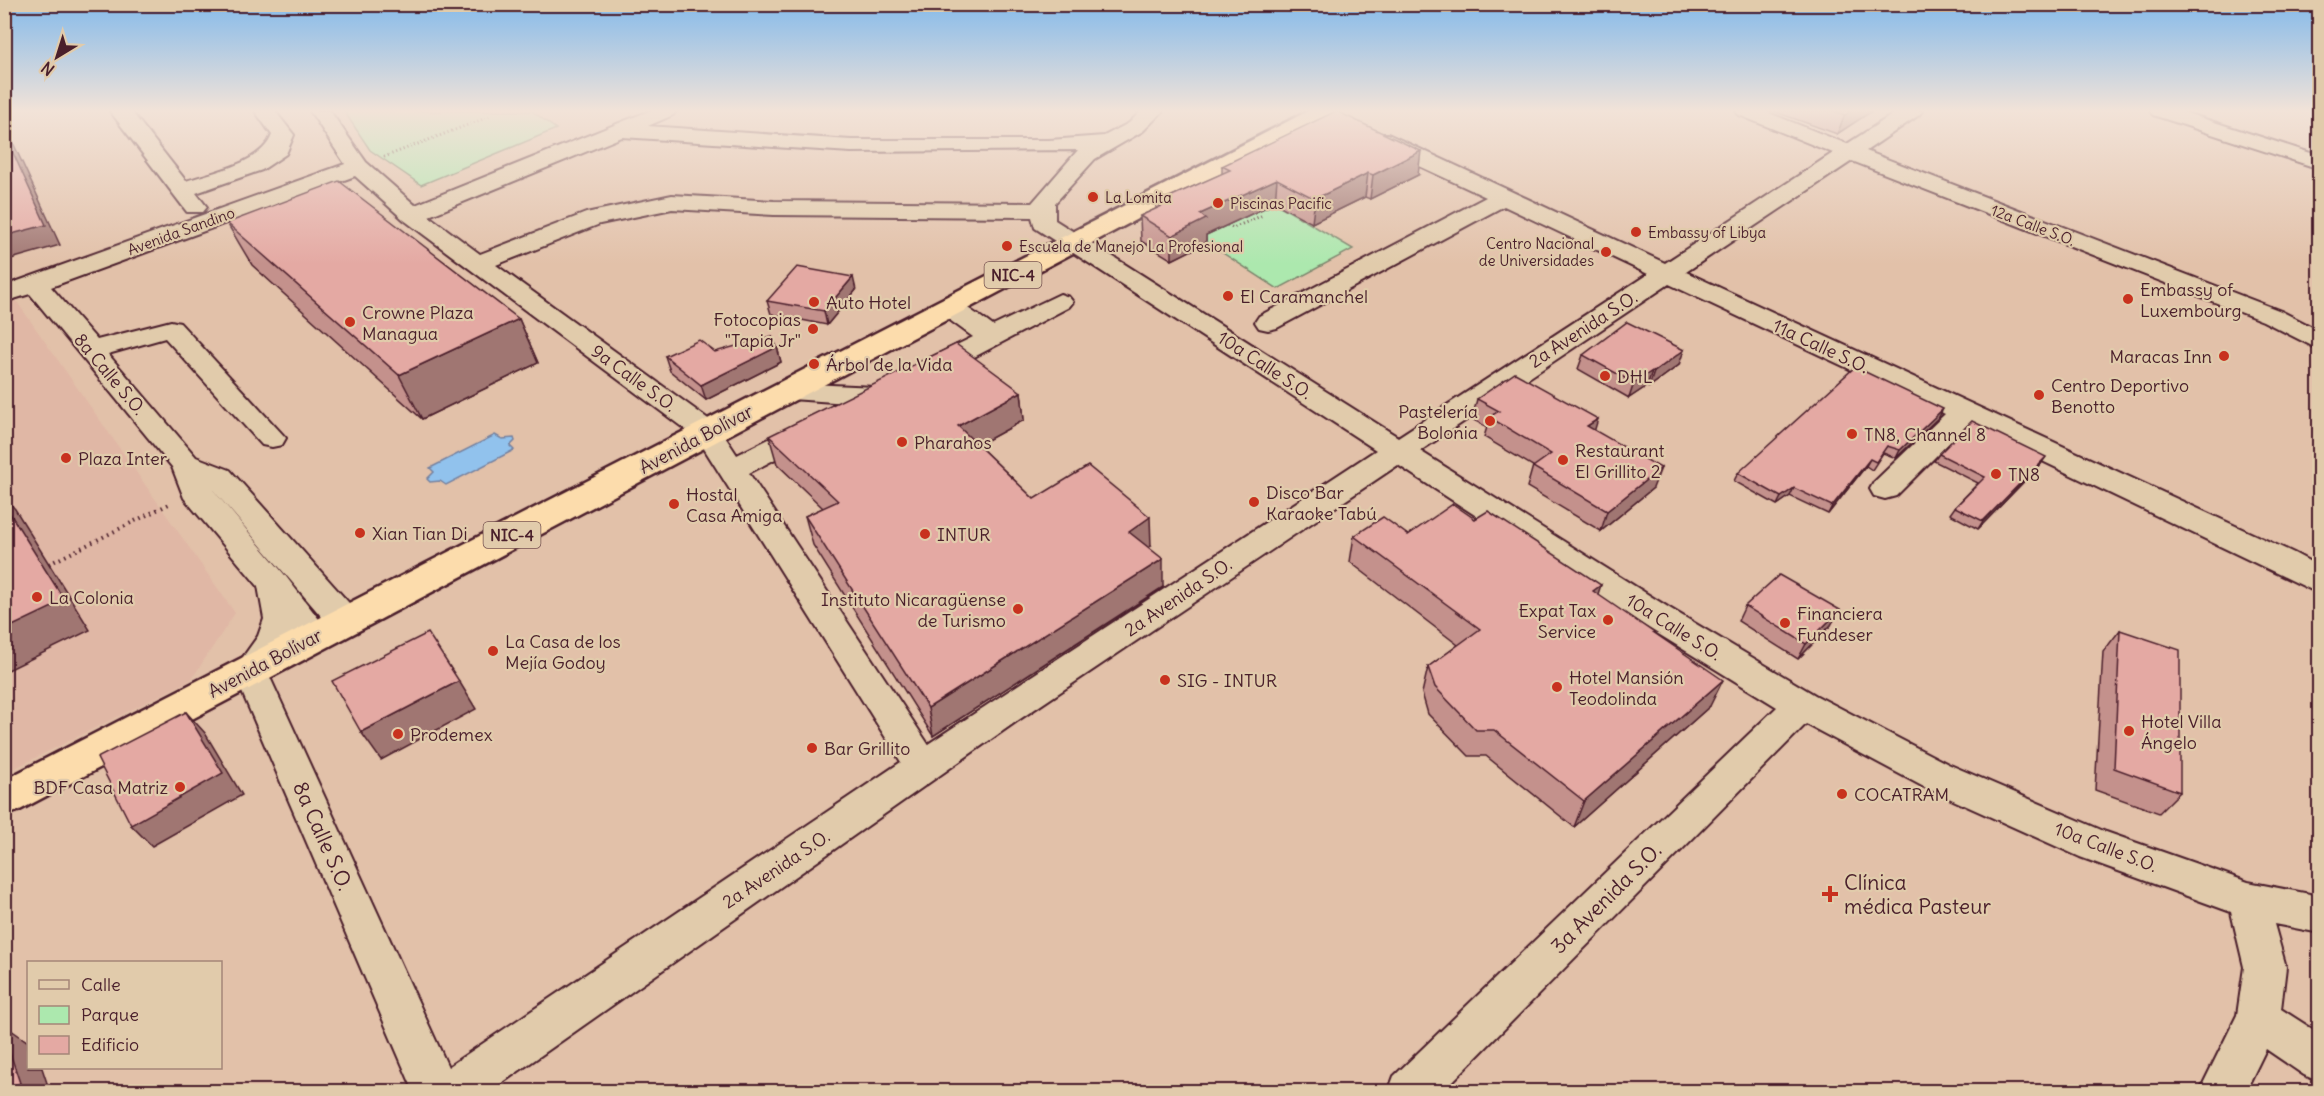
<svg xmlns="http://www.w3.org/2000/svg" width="2324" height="1096" viewBox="0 0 2324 1096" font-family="Delius,sans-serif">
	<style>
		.built { fill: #e0b7a5 }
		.green { fill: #ace8ae; stroke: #7b846c; stroke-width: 1.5 }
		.water { fill: #91c2ed; stroke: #75819f; stroke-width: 1.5 }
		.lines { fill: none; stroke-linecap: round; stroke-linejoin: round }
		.minor-casing { stroke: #4a1f2b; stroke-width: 4 }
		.highway-casing { stroke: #4a1f2b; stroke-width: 5 }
		.path-far1 { stroke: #4a1f2b; stroke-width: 3; stroke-dasharray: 1 3; stroke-linecap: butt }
		.path { stroke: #4a1f2b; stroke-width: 4; stroke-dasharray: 1.5 4.5; stroke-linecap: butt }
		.minor { fill: #e1cbab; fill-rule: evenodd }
		.highway { fill: #fcdcac; fill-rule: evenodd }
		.wall { fill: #c4918c; stroke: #4a1f2b; stroke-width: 1.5 }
		.shaded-wall { fill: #a07672; stroke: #4a1f2b; stroke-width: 1.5 }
		.building { fill: #e4a9a3; stroke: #4a1f2b; stroke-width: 1.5 }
		.poi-dot { fill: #c8321e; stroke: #e1cbab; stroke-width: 2 }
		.labels { text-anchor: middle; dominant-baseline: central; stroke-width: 4.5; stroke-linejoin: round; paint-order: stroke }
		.far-poi-label { font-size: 15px; fill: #4a1f2b; stroke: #e1cbab; text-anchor: start }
		.far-street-label { font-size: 15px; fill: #4a1f2b; stroke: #e1cbab }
		.shield { fill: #e1cbab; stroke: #775351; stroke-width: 1.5 }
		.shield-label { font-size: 16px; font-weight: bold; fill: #4a1f2b }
		.poi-label { font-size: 18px; fill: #4a1f2b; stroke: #e1cbab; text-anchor: start }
		.street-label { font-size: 18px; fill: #4a1f2b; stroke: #e1cbab }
		.near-street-label { font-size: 21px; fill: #4a1f2b; stroke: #e1cbab }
		.near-poi-label { font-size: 21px; fill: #4a1f2b; stroke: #e1cbab; text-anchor: start }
	</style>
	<rect width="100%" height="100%" fill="#e2c1a9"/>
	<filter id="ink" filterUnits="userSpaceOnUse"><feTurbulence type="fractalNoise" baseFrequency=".0167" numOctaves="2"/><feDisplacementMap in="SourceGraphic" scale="12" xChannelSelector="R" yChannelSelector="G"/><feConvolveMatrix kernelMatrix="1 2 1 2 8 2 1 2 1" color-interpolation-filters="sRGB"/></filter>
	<g filter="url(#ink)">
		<path class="built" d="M15,299L235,613L191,680L5,773L4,303Z"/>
		<path class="green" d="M344,111H532L556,129L421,185L370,150Z
			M1275,203L1353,249L1278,289L1192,233L1216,220L1227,225Z"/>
		<path class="water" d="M495,435L502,439L514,438L515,441L510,446L514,450L446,485L440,481L430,482L427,479L434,472L430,468Z"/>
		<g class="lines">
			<g class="minor-casing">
				<path id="minor" d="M110,111H131L186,181C213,172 261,164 272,135L255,111H275L294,135L286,154L262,170L196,193L207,207L203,212H187Z
					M310,111H330L366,162L415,205L649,111H676L673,115L648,126L851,140H1049L1104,136L1129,123L1141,111H1163L1143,131L1095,159L1055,203V220L1398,437L1648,274L1504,206L1277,328L1268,330L1259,328L1255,322L1259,316L1486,197L1372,144L1369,139L1372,134H1388L1665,263L1833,153L1739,115L1736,111H1764L1847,144L1898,111H1922L1919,115L1866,151L2281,311L2320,331V350L2263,321L1852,161L1686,272L2294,553L2320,567V594L1967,425L1896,496L1885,499L1874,496L1870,489L1874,482L1945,414L1669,284L1420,451L1671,609L1815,695L1948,764L2106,832L2248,882L2320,896V933L2274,924L2286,967L2281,1009L2320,1034V1082L2304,1075L2266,1049L2245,1092H2199L2237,1015L2244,967L2231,912L2080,857L1922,786L1806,724L1442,1092H1388L1394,1076L1777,707L1647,627L1398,465L1017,721L489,1092H414L233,671L258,636L264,619L258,586L184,498L172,467L30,294L4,302V286L345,164ZM622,137L851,152L1078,150L1032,203L774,201L672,195L586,213L480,254L429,216ZM355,176L404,220L698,439L901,762L448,1067L268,673L285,650L293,632C303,646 310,650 327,645L332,636L284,574L208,484L333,630L345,633L357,630L362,621L357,612L230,470L196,457L108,354L165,338L262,445L272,447L282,445L286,438L180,323L171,321L97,340L51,287ZM672,209L774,215L1032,217L1035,228L1376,450L928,744L749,473L821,435L825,429L821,423L811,420L801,423L737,455L718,426L496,265L600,224Z
					M2150,111H2180L2320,156V169L2153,115Z
					M1060,294L1069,297L1073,302L1069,307L938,376L928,378L918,376L914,370L918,364L973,337L940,313L936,308L940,303C960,298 977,315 993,326Z
					M787,383L876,387L886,390L890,396L886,402L876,405L777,398L773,392L777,386Z"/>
			</g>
			<g class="highway-casing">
				<path id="highway" d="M1308,111H1335L1332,116L18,811L4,816V780Z"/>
			</g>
			<path class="path-far1" d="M384,157L491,116
				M1224,223L1233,228L1263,215"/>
			<path class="path" d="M49,564L169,504"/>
			<use href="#minor" class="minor"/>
			<use href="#highway" class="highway"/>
		</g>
		<path class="wall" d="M1773,111H1872L1837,134Z
			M1222,166L1418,175L1370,199L1365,197L1312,223L1275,203L1206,235V243L1172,260L1141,241L1140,216L1156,209V203L1222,174Z
			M227,223L519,319L538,363L422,419L252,265Z
			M856,290L827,325L771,314L767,301Z
			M777,347L781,362L706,400L670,371L665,356Z
			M1583,355L1679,365L1649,387L1647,386L1629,398L1578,369Z
			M1021,392L1024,420L978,445L1034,499L1151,546L1148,547L1163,587L933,736L813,545L805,516L823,508L777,464L769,436Z
			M1477,399L1594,430L1653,488L1601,531L1527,487L1533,466L1484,437L1487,427L1472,419Z
			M1939,417L1896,458L1883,453L1872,470L1866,466L1828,514L1790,496L1777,505L1734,481L1738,473Z
			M1939,454L2041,464L1978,529L1950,514L1955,507L1978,483L1934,461Z
			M1475,519L1598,595L1710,706L1574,827L1486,756H1469L1428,714L1422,693L1428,667L1458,645L1350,562L1354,536L1408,535Z
			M1745,606L1831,625L1798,659L1738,621Z
			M2120,630L2180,792L2159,813L2095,790L2103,652Z"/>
		<path class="shaded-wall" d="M1851,111H1872L1837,134L1845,115Z
			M4,123L60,245L4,261Z
			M1421,151L1418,175L1370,199L1373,175Z
			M1368,173L1365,197L1312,223L1315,199Z
			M1277,179L1275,203L1206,235V243L1172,260V236L1200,214Z
			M853,277L856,290L827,325L824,311Z
			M519,319L538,363L422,419L399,375Z
			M777,347L781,362L706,400L701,385Z
			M1684,350L1679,365L1649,387L1654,372Z
			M1652,371L1647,386L1629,398L1634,383Z
			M1021,392L1024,420L962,454L958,426Z
			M1943,409L1939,417L1896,458L1900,450Z
			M1598,419L1592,439L1587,426Z
			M2046,457L2041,464L1978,529L1983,521Z
			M1870,459L1866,466L1828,514L1832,506Z
			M1661,468L1653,488L1601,531L1607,511Z
			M1794,488L1790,496L1777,505L1781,497Z
			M4,497L15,509L90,630L4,672Z
			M1150,517L1151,546L1130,561L1129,532Z
			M1163,559V587L933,736L928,708Z
			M1601,585L1592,612L1593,591Z
			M1840,610L1831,625L1798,659L1806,644Z
			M1723,680L1710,706L1574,827L1584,801Z
			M459,681L476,709L381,760L361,732Z
			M186,712L205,733L242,795L152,846L131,825Z
			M4,1025L28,1042V1068H42L50,1092H6Z"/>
		<path class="building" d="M1336,111L1421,151L1373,175L1368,173L1315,199L1277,179L1200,214L1206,219L1172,236L1140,216L1162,206L1156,203L1230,170L1222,166Z
			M1834,111H1851L1845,115Z
			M4,133L46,225L4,236Z
			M339,181L519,319L399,375L227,223Z
			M797,267L853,277L824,311L767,301Z
			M1627,322L1684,350L1654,372L1652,371L1634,383L1583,355Z
			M772,336L777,347L701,385L665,356L699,340L715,352Z
			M956,344L1021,392L958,426L1034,499L1088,466L1150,517L1129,532L1163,559L928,708L805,516L838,501L769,436Z
			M1855,367L1943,409L1900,450L1887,446L1876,462L1870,459L1832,506L1794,488L1781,497L1738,473Z
			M1515,373L1598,419L1587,426L1661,468L1607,511L1533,467L1551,454L1489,417L1499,411L1477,399Z
			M1972,421L2046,457L1983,521L1955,507L1985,477L1939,454Z
			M4,504L65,601L4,630Z
			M1453,504L1475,519L1488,511L1601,585L1593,591L1723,680L1584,801L1494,730H1476L1435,687L1428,667L1480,629L1354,536L1383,517L1408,535Z
			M1779,575L1840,610L1806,644L1745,606Z
			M2120,630L2180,650V792L2114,768Z
			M428,633L459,681L361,732L332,681Z
			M186,712L223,773L131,825L97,758Z
			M4,1035L20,1083L6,1092H4Z"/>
	</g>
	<linearGradient id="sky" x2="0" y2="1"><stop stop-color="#85baea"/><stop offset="0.42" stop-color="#f2e3d8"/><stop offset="1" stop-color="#f2e3d8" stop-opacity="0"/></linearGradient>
	<rect width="2324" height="264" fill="url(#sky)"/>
	<g class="poi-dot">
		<circle cx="1093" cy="197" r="6"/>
		<circle cx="1218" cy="203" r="6"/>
		<circle cx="1636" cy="232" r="6"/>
		<circle cx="1007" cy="246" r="6"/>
		<circle cx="1606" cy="252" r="6"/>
		<circle cx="1228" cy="296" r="6"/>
		<circle cx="2128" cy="299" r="6"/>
		<circle cx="814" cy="302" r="6"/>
		<circle cx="350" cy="322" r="6"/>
		<circle cx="813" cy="329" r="6"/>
		<circle cx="2224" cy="356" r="6"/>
		<circle cx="814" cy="364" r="6"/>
		<circle cx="1605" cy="376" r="6"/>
		<circle cx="2039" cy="395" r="6"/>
		<circle cx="1490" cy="421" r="6"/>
		<circle cx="1852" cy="434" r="6"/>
		<circle cx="902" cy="442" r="6"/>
		<circle cx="66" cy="458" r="6"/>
		<circle cx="1563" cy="460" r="6"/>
		<circle cx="1996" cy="474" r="6"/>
		<circle cx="1254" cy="502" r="6"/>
		<circle cx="674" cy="504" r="6"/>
		<circle cx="360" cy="533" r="6"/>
		<circle cx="925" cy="534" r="6"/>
		<circle cx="37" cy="597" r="6"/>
		<circle cx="1018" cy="609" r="6"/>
		<circle cx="1608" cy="620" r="6"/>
		<circle cx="1785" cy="623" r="6"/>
		<circle cx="493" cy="651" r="6"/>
		<circle cx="1165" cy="680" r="6"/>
		<circle cx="1557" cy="687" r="6"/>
		<circle cx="2129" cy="731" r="6"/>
		<circle cx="398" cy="734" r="6"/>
		<circle cx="812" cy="748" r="6"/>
		<circle cx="180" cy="787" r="6"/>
		<circle cx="1842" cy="794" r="6"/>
		<path d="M1827 885h6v6h6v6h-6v6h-6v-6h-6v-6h6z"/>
	</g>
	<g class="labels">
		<g class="far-poi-label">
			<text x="1105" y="197">La Lomita</text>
			<text x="1230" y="203">Piscinas Pacific</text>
			<text x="1648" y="232">Embassy of Libya</text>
			<text x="1594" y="243" text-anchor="end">Centro Nacional<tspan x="1594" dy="17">de Universidades</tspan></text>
			<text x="1019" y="246">Escuela de Manejo La Profesional</text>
		</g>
		<g class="far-street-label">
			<text transform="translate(2033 225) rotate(21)">12a Calle S.O.</text>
			<text transform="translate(181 231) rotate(-20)">Avenida Sandino</text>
		</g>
		<g class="shield">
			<rect x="984.5" y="262" width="57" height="26" rx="4.5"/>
			<rect x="483.5" y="522" width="57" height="26" rx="4.5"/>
		</g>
		<g class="shield-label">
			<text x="1013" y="275">NIC-4</text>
			<text x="512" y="535">NIC-4</text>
		</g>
		<g class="poi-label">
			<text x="2140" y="289">Embassy of<tspan x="2140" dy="21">Luxembourg</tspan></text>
			<text x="1240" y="296">El Caramanchel</text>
			<text x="826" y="302">Auto Hotel</text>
			<text x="362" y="312">Crowne Plaza<tspan x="362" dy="21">Managua</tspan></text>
			<text x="801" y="319" text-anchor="end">Fotocopias<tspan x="801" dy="21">"Tapia Jr"</tspan></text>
			<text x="2212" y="356" text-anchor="end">Maracas Inn</text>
			<text x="826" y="364">Árbol de la Vida</text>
			<text x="1617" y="376">DHL</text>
			<text x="2051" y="385">Centro Deportivo<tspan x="2051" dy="21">Benotto</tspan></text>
			<text x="1478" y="411" text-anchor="end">Pastelería<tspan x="1478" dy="21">Bolonia</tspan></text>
			<text x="1864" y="434">TN8, Channel 8</text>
			<text x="914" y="442">Pharahos</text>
			<text x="1575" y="450">Restaurant<tspan x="1575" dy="21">El Grillito 2</tspan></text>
			<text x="78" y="458">Plaza Inter</text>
			<text x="2008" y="474">TN8</text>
			<text x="1266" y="492">Disco Bar<tspan x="1266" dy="21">Karaoke Tabú</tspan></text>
			<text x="686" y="494">Hostal<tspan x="686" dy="21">Casa Amiga</tspan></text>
			<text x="372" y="533">Xian Tian Di</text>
			<text x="937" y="534">INTUR</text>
			<text x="49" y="597">La Colonia</text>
			<text x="1006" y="599" text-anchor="end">Instituto Nicaragüense<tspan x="1006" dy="21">de Turismo</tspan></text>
			<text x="1596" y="610" text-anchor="end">Expat Tax<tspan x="1596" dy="21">Service</tspan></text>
			<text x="1797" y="613">Financiera<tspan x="1797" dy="21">Fundeser</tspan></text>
			<text x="505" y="641">La Casa de los<tspan x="505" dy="21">Mejía Godoy</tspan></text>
			<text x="1569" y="677">Hotel Mansión<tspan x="1569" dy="21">Teodolinda</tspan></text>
			<text x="1177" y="680">SIG - INTUR</text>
			<text x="2141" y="721">Hotel Villa<tspan x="2141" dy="21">Ángelo</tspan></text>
			<text x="410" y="734">Prodemex</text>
			<text x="824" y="748">Bar Grillito</text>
			<text x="168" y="787" text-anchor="end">BDF Casa Matriz</text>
			<text x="1854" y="794">COCATRAM</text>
		</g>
		<g class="street-label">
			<text transform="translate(1583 329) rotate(-33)">2a Avenida S.O.</text>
			<text transform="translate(1821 346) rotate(25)">11a Calle S.O.</text>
			<text transform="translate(1265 365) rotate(33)">10a Calle S.O.</text>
			<text transform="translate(110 374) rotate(50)">8a Calle S.O.</text>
			<text transform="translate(634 378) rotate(36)">9a Calle S.O.</text>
			<text transform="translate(696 439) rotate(-28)">Avenida Bolívar</text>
			<text transform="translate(1178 597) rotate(-34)">2a Avenida S.O.</text>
			<text transform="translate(1674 627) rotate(32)">10a Calle S.O.</text>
			<text transform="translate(265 663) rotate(-28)">Avenida Bolívar</text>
			<text transform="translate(2106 847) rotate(21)">10a Calle S.O.</text>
			<text transform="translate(776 869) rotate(-34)">2a Avenida S.O.</text>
		</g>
		<g class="near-street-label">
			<text transform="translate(323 836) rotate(66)">8a Calle S.O.</text>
			<text transform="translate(1606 898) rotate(-45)">3a Avenida S.O.</text>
		</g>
		<g class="near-poi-label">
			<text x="1844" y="882">Clínica<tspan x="1844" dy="24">médica Pasteur</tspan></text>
		</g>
	</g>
	<rect width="2324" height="1096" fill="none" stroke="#e1cbab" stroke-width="24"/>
	<rect x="12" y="12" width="2300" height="1072" fill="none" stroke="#4a1f2b" stroke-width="2" filter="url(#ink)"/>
	<rect x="27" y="961" width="195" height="108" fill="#e1cbab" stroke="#a58678" stroke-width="1.5"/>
	<rect x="39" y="980" width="30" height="9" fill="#e1cbab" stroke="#a58678" stroke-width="1.5"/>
	<text x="81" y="991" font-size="18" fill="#4a1f2b">Calle</text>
	<rect x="39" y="1006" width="30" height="18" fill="#ace8ae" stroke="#a58678" stroke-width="1.5"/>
	<text x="81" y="1021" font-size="18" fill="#4a1f2b">Parque</text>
	<rect x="39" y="1036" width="30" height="18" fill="#e4a9a3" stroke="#a58678" stroke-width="1.5"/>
	<text x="81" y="1051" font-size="18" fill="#4a1f2b">Edificio</text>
	<g transform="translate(57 57) rotate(218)" stroke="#e1cbab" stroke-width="4.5" paint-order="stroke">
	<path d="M0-4.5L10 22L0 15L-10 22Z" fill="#4a1f2b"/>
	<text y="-9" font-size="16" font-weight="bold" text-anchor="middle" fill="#4a1f2b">N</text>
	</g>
</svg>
